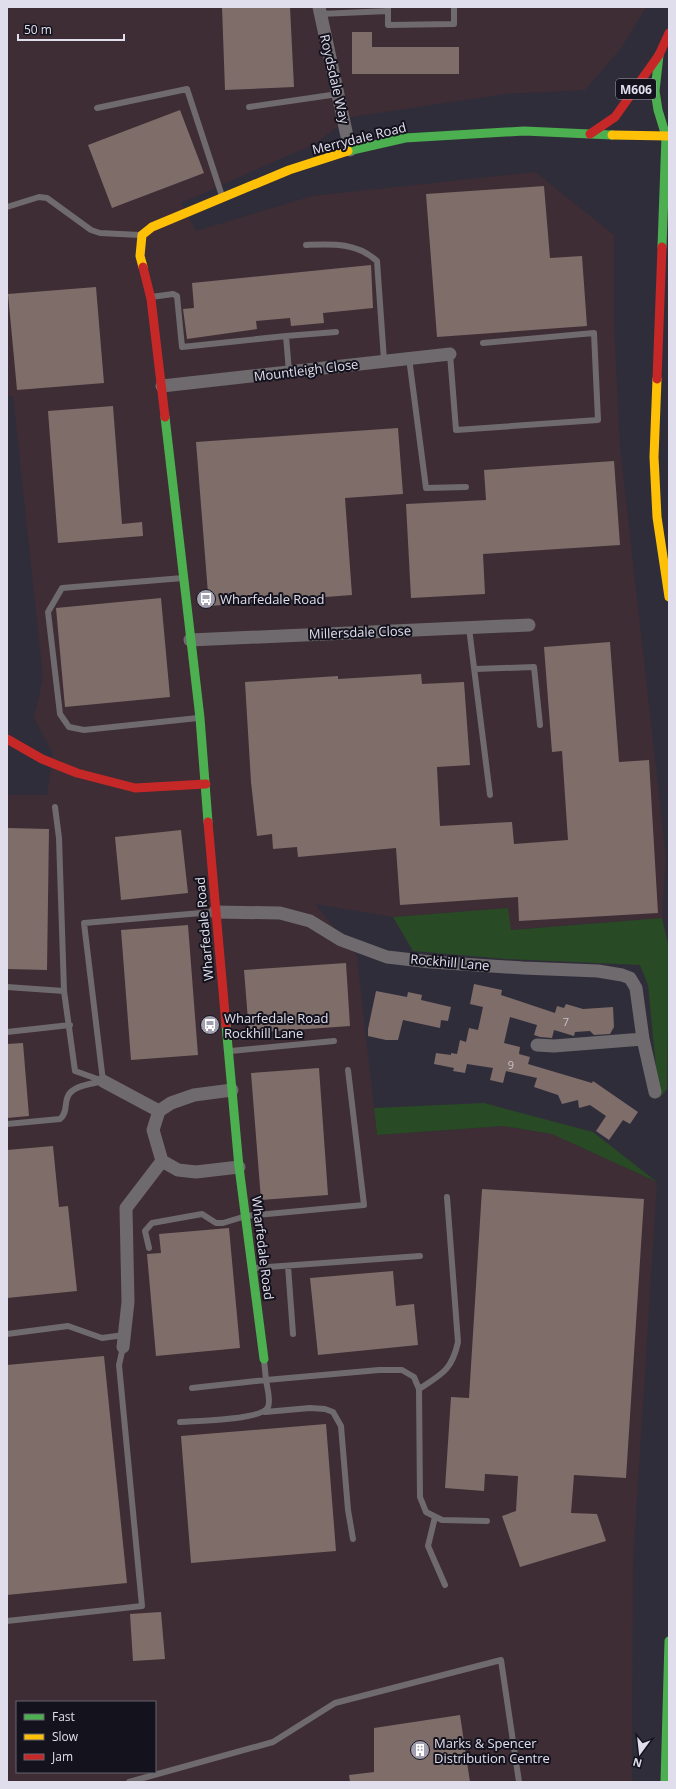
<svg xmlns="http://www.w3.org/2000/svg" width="676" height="1789" viewBox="0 0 676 1789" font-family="'Open Sans',sans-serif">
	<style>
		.industrial { fill: #3e2d34; fill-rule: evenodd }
		.green { fill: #284a25 }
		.building { fill: #7f6d6a }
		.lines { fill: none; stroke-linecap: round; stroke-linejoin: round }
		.lane { stroke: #6f6a6d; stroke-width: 6 }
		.street { stroke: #6f6a6d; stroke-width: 13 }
		.fast { stroke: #4caf50; stroke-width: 9 }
		.slow { stroke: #ffc107; stroke-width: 9 }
		.jam { stroke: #c62828; stroke-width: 9 }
		.labels { text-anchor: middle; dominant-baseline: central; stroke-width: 4; stroke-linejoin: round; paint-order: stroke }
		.number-label { font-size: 11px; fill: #c8c2cc }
		.shield { fill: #14131d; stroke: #a3a1af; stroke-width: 1 }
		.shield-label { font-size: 12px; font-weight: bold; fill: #e0deed }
		.street-label { font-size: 13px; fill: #e0deed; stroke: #14131d }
		.poi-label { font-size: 13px; fill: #e0deed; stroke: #14131d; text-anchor: start }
	</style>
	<rect width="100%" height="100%" fill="#302d3a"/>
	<path class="industrial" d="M7,7H646L622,47L585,90L505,94L351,117L314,144L181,203L196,231L312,196L535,172L614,235V322L620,447L666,856L662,918L510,930L507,908L393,917L315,904L357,956L377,1135L503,1126L552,1134L657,1182L633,1563L632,1782H7V795H47L53,754L34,718L43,678L13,396H7ZM17,1702H155V1772H17Z"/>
	<path class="green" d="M508,908L511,930L662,918L669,948L667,1089L659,1099L648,985L640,965L506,959L413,951L393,917Z
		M484,1103L593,1132L657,1182L552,1134L503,1126L377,1135L374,1108Z"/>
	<path class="building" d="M222,7H290L294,87L225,90Z
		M352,32H372V47H459V74H352Z
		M180,110L204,173L112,208L88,145Z
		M544,186L550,258L582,256L587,326L437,337L426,194Z
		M371,265L373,308L323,313L324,323L291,326L290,318L256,321L257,329L187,339L183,309L194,308L192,283Z
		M96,287L104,383L17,390L8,294Z
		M113,406L122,524L142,522L143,536L58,543L48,411Z
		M398,428L403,494L345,498L352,595L209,606L196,442Z
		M614,461L620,545L483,554L485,594L411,598L406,504L486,500L484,470Z
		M161,598L170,697L65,707L56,608Z
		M610,642L619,762L649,760L658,913L519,921L518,897L400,905L396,848L298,857L297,847L273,849L272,834L257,836L251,782L245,682L338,676V679L421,674L422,684L464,682L470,765L437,767L440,826L512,822L514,844L568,840L562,751L552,752L544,647Z
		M7,828L49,829L47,970L7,969Z
		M181,830L188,893L121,900L115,837Z
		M188,925L198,1055L131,1060L121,930Z
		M346,963L350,1026L249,1033L244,970Z
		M474,984L502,990L501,995L555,1013L557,1006L564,1008L566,1004L583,1009L613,1007L614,1027L610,1034L594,1035L590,1031L575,1032L574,1036L554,1030L552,1038L540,1037L534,1035L537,1025L510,1017L504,1043L520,1047L519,1054L530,1057L528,1064L592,1083L593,1081L638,1112L630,1124L623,1120L609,1140L596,1131L606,1116L590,1105L579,1108L578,1100L562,1104L558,1095L534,1087L537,1078L506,1071L503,1083L490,1080L493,1068L467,1064L465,1073L453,1071L454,1068L434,1064L436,1053L451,1055V1053L457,1054L460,1040L466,1042L469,1028L478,1030L483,1007L470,1004Z
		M376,991L407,997L408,992L422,995L421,1000L451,1007L448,1021L441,1020L440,1028L403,1020L398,1040H386L368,1036V1029Z
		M23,1043L29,1116L7,1118V1044Z
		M319,1068L328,1195L261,1200L251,1073Z
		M53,1146L59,1207L68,1206L77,1291L7,1298V1150Z
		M482,1189L644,1199L626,1478L574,1475L571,1513L597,1514L606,1541L520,1567L502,1516L516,1511L518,1476L485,1474L484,1491L445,1488L451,1397L469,1398Z
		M229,1228L240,1348L156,1356L147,1254L161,1253L159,1234Z
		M393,1271L396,1306L414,1304L418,1345L318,1355L310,1278Z
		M104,1356L127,1583L7,1595V1365Z
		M326,1424L336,1551L191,1563L181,1436Z
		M161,1612L165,1659L133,1661L130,1614Z
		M460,1715L470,1782H350L349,1775L374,1772V1728Z"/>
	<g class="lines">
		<path class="lane" d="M388,7V25L454,24V7
			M320,14L388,11
			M249,107L338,94
			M97,108L187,89L222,196
			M7,207L39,197L47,198L91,230L100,233L140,235
			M306,245C331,244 356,242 377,261L384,360
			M151,297L173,294L177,296L182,347L286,336
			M450,354L456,430L598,420L594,333L483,343
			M409,358L426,488L466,487
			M289,372L286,336L336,332
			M183,578L62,588L48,612L60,714L69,727L84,730L198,718
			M469,628L490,795
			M475,669L534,667L540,725
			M55,807L59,838L64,991
			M7,987L64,991L75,1071L103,1081
			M7,1032L70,1025
			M231,1051L334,1041
			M103,1081L84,923L213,912
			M7,1124L60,1119C68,1112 64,1104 68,1096C73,1085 93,1084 103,1081
			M149,1248L145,1231L152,1223L202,1214L216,1223H223L246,1216L364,1205L348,1070
			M288,1266L293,1334
			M254,1268L420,1256
			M7,1334L68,1326L102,1338L124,1335
			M264,1360L266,1380L379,1370H402L414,1377L419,1389L420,1497L426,1512L442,1520L487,1521
			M419,1389C442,1374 452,1370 458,1342L447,1197
			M265,1412L310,1408L325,1409L333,1412L341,1426L348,1510L353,1539
			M180,1422C195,1421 263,1420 268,1407C271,1401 267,1387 266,1380L192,1388
			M435,1517L428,1546L445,1585
			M7,1621L142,1606L119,1365L123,1347
			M129,1782L273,1742L335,1703L501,1660L519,1782"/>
		<path class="street" d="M319,7L350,150
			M162,386L450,354
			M190,640L529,625
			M215,912L280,913L310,921L341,940L387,957L431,962L523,968L598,971L622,975L630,978L636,988L643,1039L655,1092
			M537,1045L554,1046L643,1039
			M103,1081L159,1111
			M232,1090L194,1095L171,1103L159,1111L153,1130L162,1161L178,1170L196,1172L239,1167
			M123,1347L128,1302L126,1208L162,1161"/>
		<path class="fast" d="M659,55L655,91L658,110L666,136L662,247
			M348,151L405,138L524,131L612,135
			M165,417L200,718L208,822
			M226,1025L239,1167L264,1359
			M665,1782L669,1641"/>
		<path class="slow" d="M612,135L669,136
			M143,267L140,256L142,235L152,227L289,170L348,151
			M657,379L654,457L657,517L669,597"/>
		<path class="jam" d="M590,134L615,117L659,55L669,33
			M143,267L151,299L165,417
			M657,379L662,247
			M7,739L42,759L77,773L135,788L206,784
			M208,822L226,1025"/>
	</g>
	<defs>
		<g id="bus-disc" transform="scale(1)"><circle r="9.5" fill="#a2a0ae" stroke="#14131d"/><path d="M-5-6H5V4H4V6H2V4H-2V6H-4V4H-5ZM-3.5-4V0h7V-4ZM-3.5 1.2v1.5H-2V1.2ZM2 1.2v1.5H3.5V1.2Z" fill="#fff"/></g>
		<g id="building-disc" transform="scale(1)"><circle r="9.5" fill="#a2a0ae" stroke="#14131d"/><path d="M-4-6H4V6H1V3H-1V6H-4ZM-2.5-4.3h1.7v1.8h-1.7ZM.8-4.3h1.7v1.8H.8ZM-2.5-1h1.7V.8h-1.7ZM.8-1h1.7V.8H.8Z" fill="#fff"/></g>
	</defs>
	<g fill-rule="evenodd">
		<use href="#bus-disc" x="206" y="599"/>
		<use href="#bus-disc" x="210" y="1025"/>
		<use href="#building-disc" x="420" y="1750"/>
	</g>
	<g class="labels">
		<g class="number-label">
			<text x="566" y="1021">7</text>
			<text x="511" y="1064">9</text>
		</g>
		<rect class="shield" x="616" y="79" width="40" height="20" rx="3"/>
		<g class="shield-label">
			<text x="636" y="89">M606</text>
		</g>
		<g class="street-label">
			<text transform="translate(335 79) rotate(77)">Roydsdale Way</text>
			<text transform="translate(359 138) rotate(-14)">Merrydale Road</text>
			<text transform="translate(306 370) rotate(-7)">Mountleigh Close</text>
			<text transform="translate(360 632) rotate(-2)">Millersdale Close</text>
			<text transform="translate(204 929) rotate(-95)">Wharfedale Road</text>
			<text transform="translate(450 962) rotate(5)">Rockhill Lane</text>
			<text transform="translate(263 1248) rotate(83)">Wharfedale Road</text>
		</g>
		<g class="poi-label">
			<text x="220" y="599">Wharfedale Road</text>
			<text x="224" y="1018">Wharfedale Road<tspan x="224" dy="15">Rockhill Lane</tspan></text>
			<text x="434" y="1743">Marks &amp; Spencer<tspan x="434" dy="15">Distribution Centre</tspan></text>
		</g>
	</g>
	<rect width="676" height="1789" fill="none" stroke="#e0deed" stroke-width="16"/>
	<rect x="16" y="1701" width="140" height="72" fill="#14131d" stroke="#666470"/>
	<rect x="24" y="1714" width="20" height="6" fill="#4caf50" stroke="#666470"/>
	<text x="52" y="1721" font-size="12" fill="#e0deed">Fast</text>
	<rect x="24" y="1734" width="20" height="6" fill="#ffc107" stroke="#666470"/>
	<text x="52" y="1741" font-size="12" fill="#e0deed">Slow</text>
	<rect x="24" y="1754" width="20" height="6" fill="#c62828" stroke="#666470"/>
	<text x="52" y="1761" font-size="12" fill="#e0deed">Jam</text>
	<g transform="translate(640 1753) rotate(195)" stroke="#14131d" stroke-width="3" paint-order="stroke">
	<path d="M0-3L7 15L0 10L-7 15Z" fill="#e0deed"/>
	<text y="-6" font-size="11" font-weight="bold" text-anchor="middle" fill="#e0deed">N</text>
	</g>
	<path d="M18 34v6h106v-6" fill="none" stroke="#e0deed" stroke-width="2"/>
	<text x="24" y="34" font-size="12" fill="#e0deed" stroke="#14131d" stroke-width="3" paint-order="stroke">50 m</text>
</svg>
